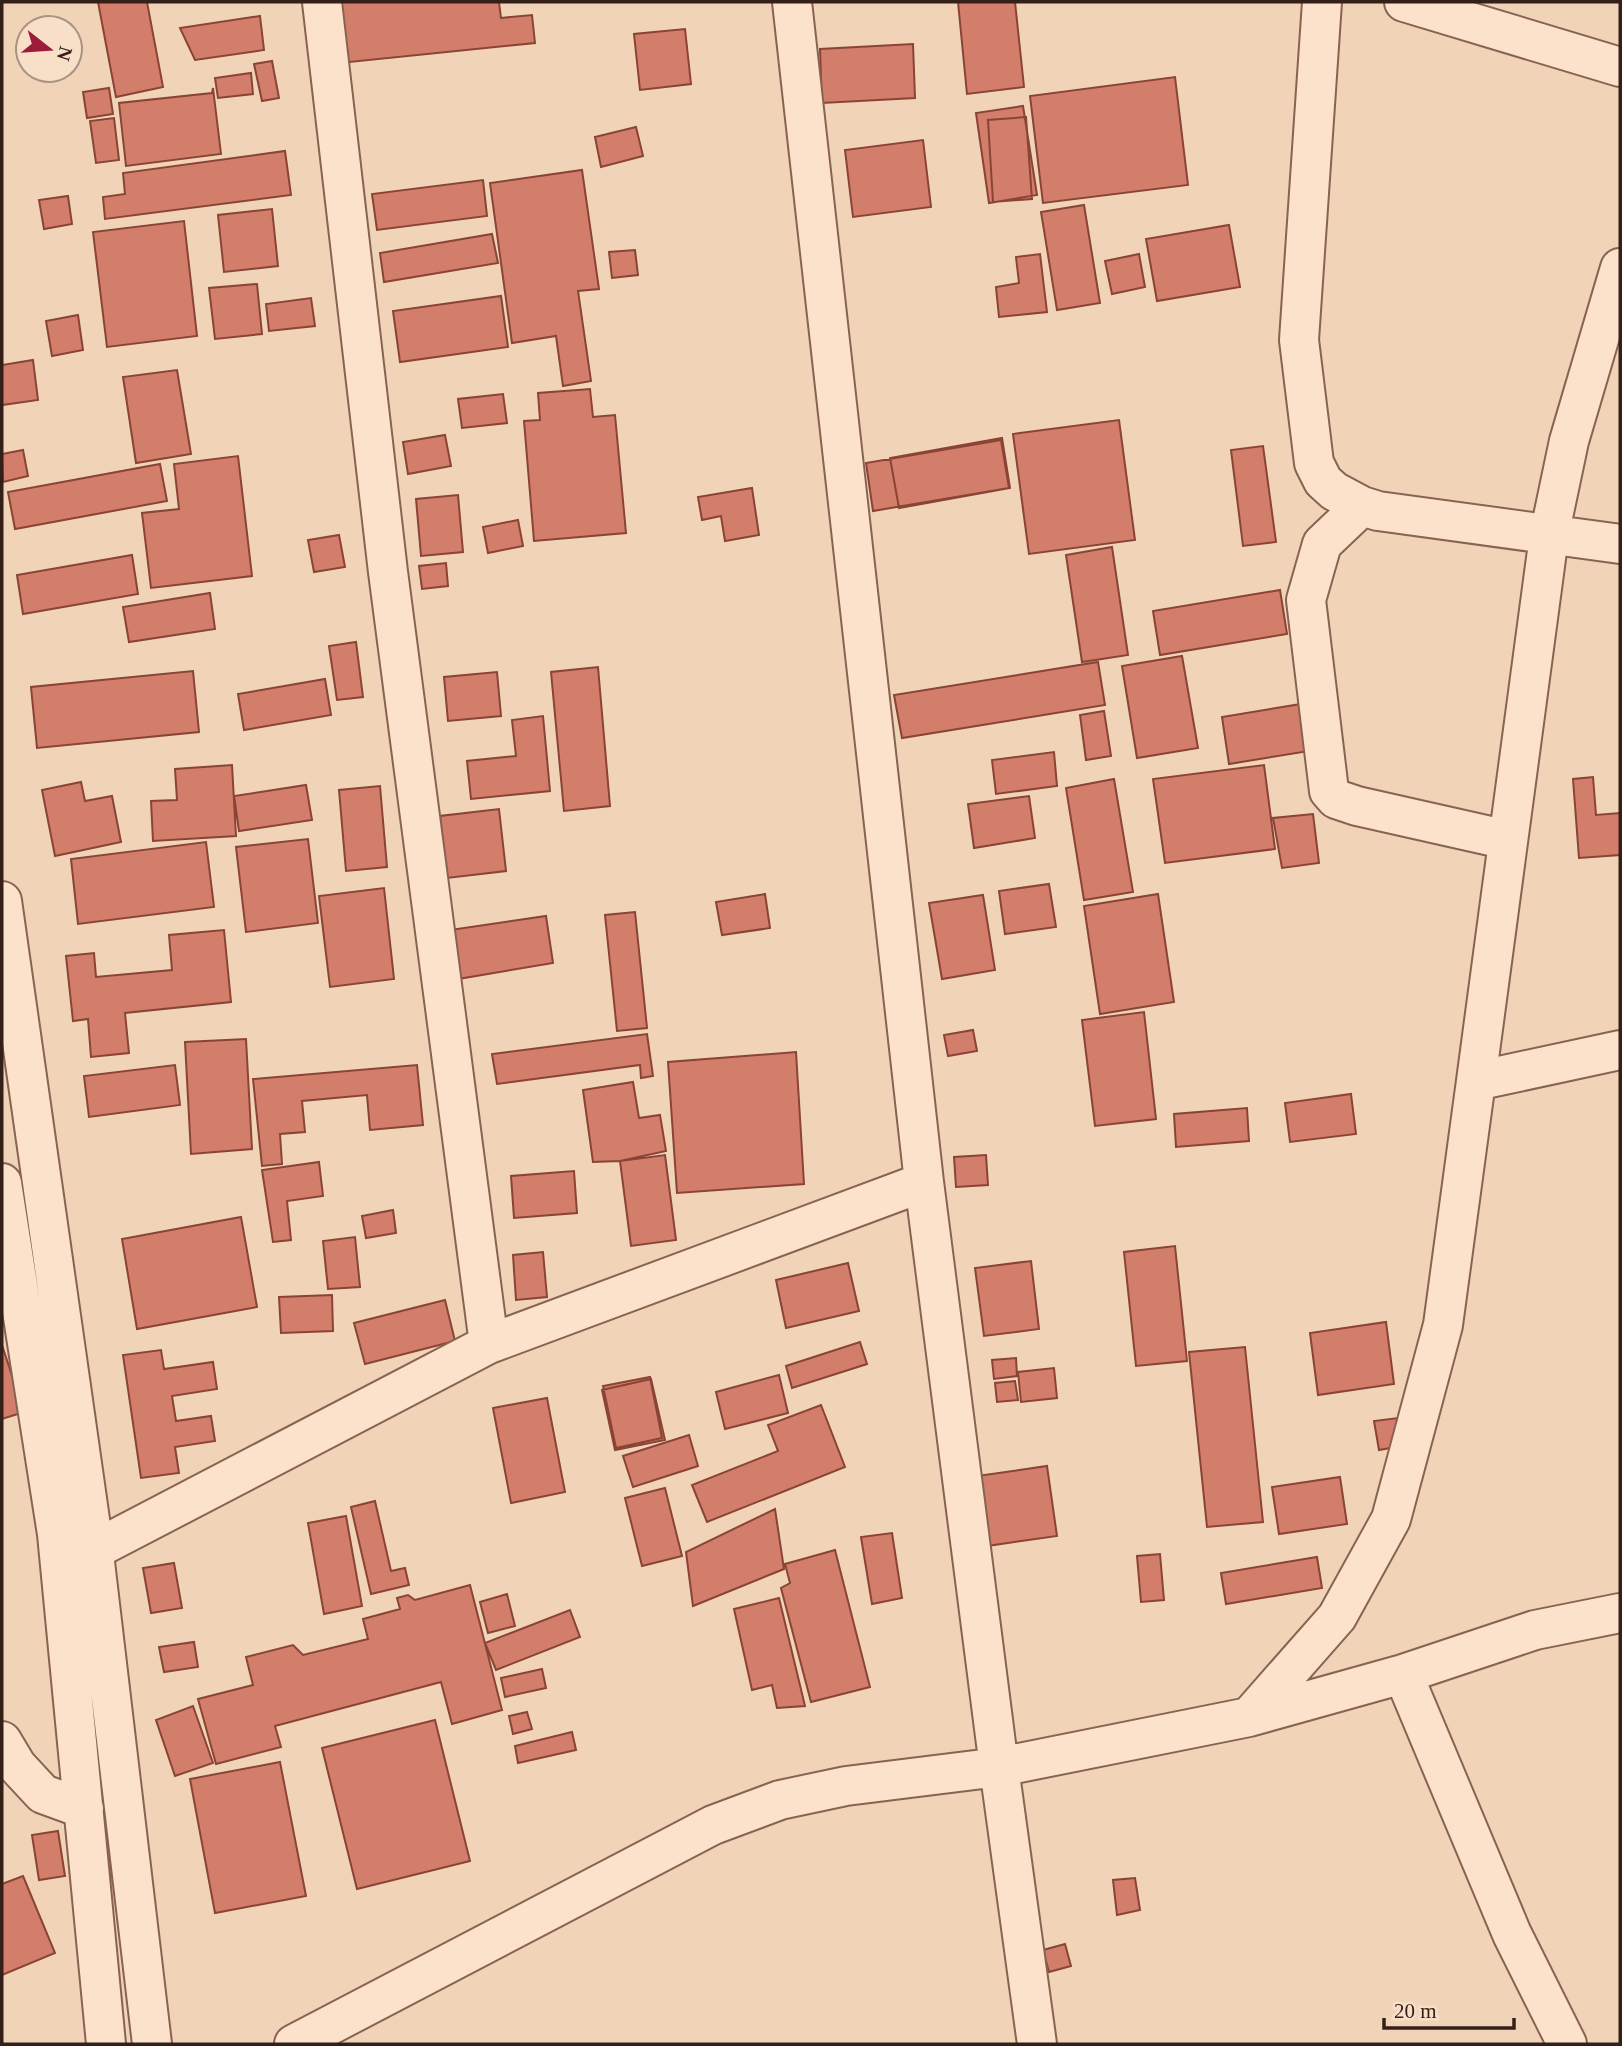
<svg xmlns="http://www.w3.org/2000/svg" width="1622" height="2046" viewBox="0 0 1622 2046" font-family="'Times New Roman',serif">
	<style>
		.building { fill: #d37e6a; stroke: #894436; stroke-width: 2 }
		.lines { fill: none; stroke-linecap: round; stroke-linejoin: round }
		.street-casing { stroke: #886352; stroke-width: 42 }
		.street { stroke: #fce2cb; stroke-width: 38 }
	</style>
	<rect width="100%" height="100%" fill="#f1d3b8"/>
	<path class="building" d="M98,2H147L163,87L116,97Z
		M334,2H499L501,18L532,15L535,43L340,63Z
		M958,2H1015L1024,87L967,94Z
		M260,16L264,50L195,60L180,28Z
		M685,29L691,84L640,90L634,34Z
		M913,44L915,98L822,103L820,49Z
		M272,61L279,98L262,101L254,64Z
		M251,73L253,94L218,98L215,78Z
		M1175,77L1188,185L1043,203L1030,96Z
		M109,88L113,114L87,118L83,92Z
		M213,88L221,154L126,166L119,103L212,93Z
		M1023,106L1037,195L989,203L976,113Z
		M1026,117L1032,199L993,202L988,120Z
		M114,118L119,160L96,163L90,121Z
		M636,127L643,156L601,167L595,137Z
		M923,140L931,207L853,217L845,150Z
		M285,151L291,195L105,219L103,197L125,194L123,173Z
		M582,170L599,289L578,291L591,381L563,386L556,336L512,343L490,183Z
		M483,180L487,216L377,230L372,194Z
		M68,196L72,224L44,229L39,200Z
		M1084,205L1100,303L1057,310L1041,212Z
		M272,209L278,266L224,272L218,215Z
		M184,221L197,336L107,347L93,232Z
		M1229,225L1240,287L1157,301L1146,239Z
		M492,234L498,263L384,282L380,253Z
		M635,250L638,275L612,278L609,252Z
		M1040,254L1047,312L999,317L996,287L1019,283L1016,257Z
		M1139,254L1145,287L1112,294L1105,261Z
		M257,284L262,334L215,339L209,288Z
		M501,296L508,347L400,362L393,311Z
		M311,298L315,326L269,331L266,304Z
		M78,315L83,350L52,356L46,321Z
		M33,360L38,400L2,405V365Z
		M177,370L191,454L136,463L123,377Z
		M590,389L593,417L615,415L626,533L534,541L524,421L540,420L538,393Z
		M503,394L507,423L462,428L458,399Z
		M1119,420L1135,540L1029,554L1013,434Z
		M445,435L451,466L408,474L403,442Z
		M1002,438L1010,488L899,508L890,458Z
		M1001,440L1009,488L873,511L866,463Z
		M1263,446L1276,542L1243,546L1231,450Z
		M23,450L28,476L3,482L2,454Z
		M238,456L252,576L151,588L142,513L179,509L174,464Z
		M160,464L167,501L15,529L8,492Z
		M752,488L759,535L725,541L721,516L702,520L698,497Z
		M458,495L463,552L421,556L416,499Z
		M518,520L523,546L488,553L483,527Z
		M339,535L345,567L314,572L308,540Z
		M1112,547L1128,655L1082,662L1066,555Z
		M132,555L138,594L23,614L17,575Z
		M446,563L448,586L422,589L419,566Z
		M1280,590L1287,634L1160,655L1153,611Z
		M210,593L215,629L129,642L123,607Z
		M356,642L363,697L337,700L329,646Z
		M1182,656L1198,748L1137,758L1122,666Z
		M1098,662L1105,705L902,738L894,695Z
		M598,667L610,806L564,811L551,672Z
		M193,671L199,732L37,748L31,687Z
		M497,672L501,716L448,721L444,677Z
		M325,679L331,715L244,730L238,694Z
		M1301,704L1309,751L1229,764L1222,717Z
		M1104,711L1111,756L1086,760L1080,715Z
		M543,716L550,791L471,799L467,761L516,756L512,720Z
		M1054,752L1057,786L996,794L992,760Z
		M232,765L236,836L153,841L151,801L177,800L175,769Z
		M1264,765L1275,849L1165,863L1153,779Z
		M1593,777L1596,815L1620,813V855L1579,858L1573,779Z
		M1114,779L1133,892L1084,900L1066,788Z
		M81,782L85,801L112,796L121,842L55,856L42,790Z
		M306,785L312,820L239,831L234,796Z
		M380,786L387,867L346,871L339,790Z
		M1029,796L1035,838L974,848L968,804Z
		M499,809L506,871L447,878L440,816Z
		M1313,814L1319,863L1282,868L1273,818Z
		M308,839L318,923L246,932L236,847Z
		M206,842L214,907L78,924L71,859Z
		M1049,884L1056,927L1005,934L999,891Z
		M384,888L394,979L330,987L319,896Z
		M765,894L770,928L722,935L716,902Z
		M1158,894L1174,1002L1100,1014L1084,906Z
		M983,895L995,970L942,979L929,903Z
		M635,912L647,1028L617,1031L605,915Z
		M546,916L553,963L458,979L450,930Z
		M224,930L231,1002L125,1013L129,1053L91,1057L88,1019L73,1021L66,956L94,953L96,977L172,970L169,935Z
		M1144,1012L1156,1119L1095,1126L1082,1020Z
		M973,1030L977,1051L948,1056L944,1035Z
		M647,1034L653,1076L641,1078L640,1065L497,1084L492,1054Z
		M246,1039L252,1149L191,1154L185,1042Z
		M796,1052L804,1184L677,1193L668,1062Z
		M175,1065L180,1105L89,1117L84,1076Z
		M417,1065L423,1125L370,1130L367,1095L302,1101L305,1132L280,1134L282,1164L262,1166L253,1079Z
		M633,1082L639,1118L660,1115L666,1151L620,1161L593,1162L583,1090Z
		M1351,1094L1356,1134L1290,1142L1285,1103Z
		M1247,1108L1249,1141L1176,1147L1174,1114Z
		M665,1155L676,1240L631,1246L620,1161Z
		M986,1155L988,1185L956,1187L954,1157Z
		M319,1162L323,1196L287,1201L291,1240L273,1242L262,1170Z
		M574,1171L577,1213L514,1218L511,1176Z
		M393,1210L396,1233L366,1238L362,1216Z
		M241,1217L257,1307L137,1329L122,1239Z
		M355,1237L360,1287L328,1289L323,1241Z
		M1175,1246L1187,1361L1136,1366L1124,1252Z
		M543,1252L547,1297L516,1300L513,1255Z
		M1031,1261L1039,1329L984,1336L975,1268Z
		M848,1263L859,1311L786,1328L776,1280Z
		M332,1295L333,1331L281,1333L279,1297Z
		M445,1300L455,1341L365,1364L354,1323Z
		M1386,1322L1394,1384L1318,1395L1310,1333Z
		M860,1342L867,1364L792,1388L786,1366Z
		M2,1345L24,1412L2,1419Z
		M1245,1347L1263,1522L1207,1527L1189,1352Z
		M161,1350L164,1369L213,1362L217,1389L172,1396L176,1421L211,1416L215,1441L175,1447L179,1473L141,1478L123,1355Z
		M1016,1358L1017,1376L994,1379L992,1360Z
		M1054,1368L1057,1398L1021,1402L1018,1372Z
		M779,1375L788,1413L725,1429L716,1392Z
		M650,1377L662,1438L616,1448L603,1386Z
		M651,1379L665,1440L615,1450L602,1390Z
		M1015,1381L1018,1400L997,1402L995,1383Z
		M547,1398L565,1492L511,1503L493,1408Z
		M821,1405L845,1467L707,1522L692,1485L778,1451L768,1425Z
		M1398,1418L1402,1446L1379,1450L1374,1421Z
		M689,1435L698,1466L633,1487L623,1456Z
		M1047,1466L1057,1536L987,1546L977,1476Z
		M1340,1477L1347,1524L1279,1534L1272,1487Z
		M665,1488L682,1556L642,1566L625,1498Z
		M375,1501L391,1571L405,1568L409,1585L371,1594L351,1507Z
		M775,1509L784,1569L693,1606L686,1552Z
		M346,1516L362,1606L324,1614L308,1523Z
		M892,1533L902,1598L872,1604L861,1537Z
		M835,1550L870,1687L811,1702L781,1588L790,1583L785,1564Z
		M1160,1554L1164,1600L1141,1602L1137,1556Z
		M1317,1557L1322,1588L1226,1604L1221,1573Z
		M174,1563L182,1608L151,1613L143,1568Z
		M470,1585L502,1710L452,1724L441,1682L275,1726L281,1747L216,1764L198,1699L253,1685L246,1657L293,1645L303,1655L368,1639L363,1619L400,1609L397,1598L408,1595L415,1600Z
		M507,1594L515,1626L488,1633L480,1602Z
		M779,1598L805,1706L777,1708L772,1685L752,1690L734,1609Z
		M570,1610L580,1637L496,1670L485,1643Z
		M194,1642L198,1667L164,1672L159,1647Z
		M542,1669L546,1688L505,1697L501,1678Z
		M193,1706L213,1763L175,1776L156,1720Z
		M527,1712L532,1729L513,1734L509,1716Z
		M435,1720L470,1861L357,1889L322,1748Z
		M572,1732L576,1750L518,1763L515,1746Z
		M280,1762L306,1896L215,1913L190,1779Z
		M58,1831L65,1876L39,1880L32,1835Z
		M23,1876L55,1953L2,1975V1884Z
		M1135,1878L1140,1910L1117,1915L1113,1880Z
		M1065,1944L1071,1966L1049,1972L1043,1950Z"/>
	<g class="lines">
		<g class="street-casing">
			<path id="street" d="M322,2L388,572L489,1344
				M792,2L924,1182L999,1767L1037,2044
				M1322,2L1299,340L1314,463L1323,481L1334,491L1362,506L1378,511L1620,544
				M1404,2L1620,67
				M1362,506L1322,544L1306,600L1329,791L1336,799L1357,806L1508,840
				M2,901L90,1520L152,2044
				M1476,1081L1549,536L1569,441L1620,268
				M2,1183L57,1534L106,2044
				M94,1550L489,1344L924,1182
				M1403,1674L1512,1934L1567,2044
				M1249,1717L1403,1674L1535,1630L1620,1613
				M2,1741L17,1766L43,1794L84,1809
				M294,2044L713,1825L780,1800L846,1786L999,1767L1249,1717L1337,1617L1391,1519L1443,1325L1476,1081L1620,1050"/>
		</g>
		<use href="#street" class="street"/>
	</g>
	<rect width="1622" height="2046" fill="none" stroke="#352019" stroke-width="7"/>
	<g transform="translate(49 49) rotate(107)"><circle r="33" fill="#f8dfc8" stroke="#aa9382" stroke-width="2"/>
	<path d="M0-5L12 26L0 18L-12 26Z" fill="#9b1d3a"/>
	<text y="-10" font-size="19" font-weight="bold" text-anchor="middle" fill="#352019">N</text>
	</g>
	<path d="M1384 2018v10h130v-10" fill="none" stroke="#352019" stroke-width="3.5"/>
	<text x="1394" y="2018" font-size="21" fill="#352019" stroke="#f8dfc8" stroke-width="5" paint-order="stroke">20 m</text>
</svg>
